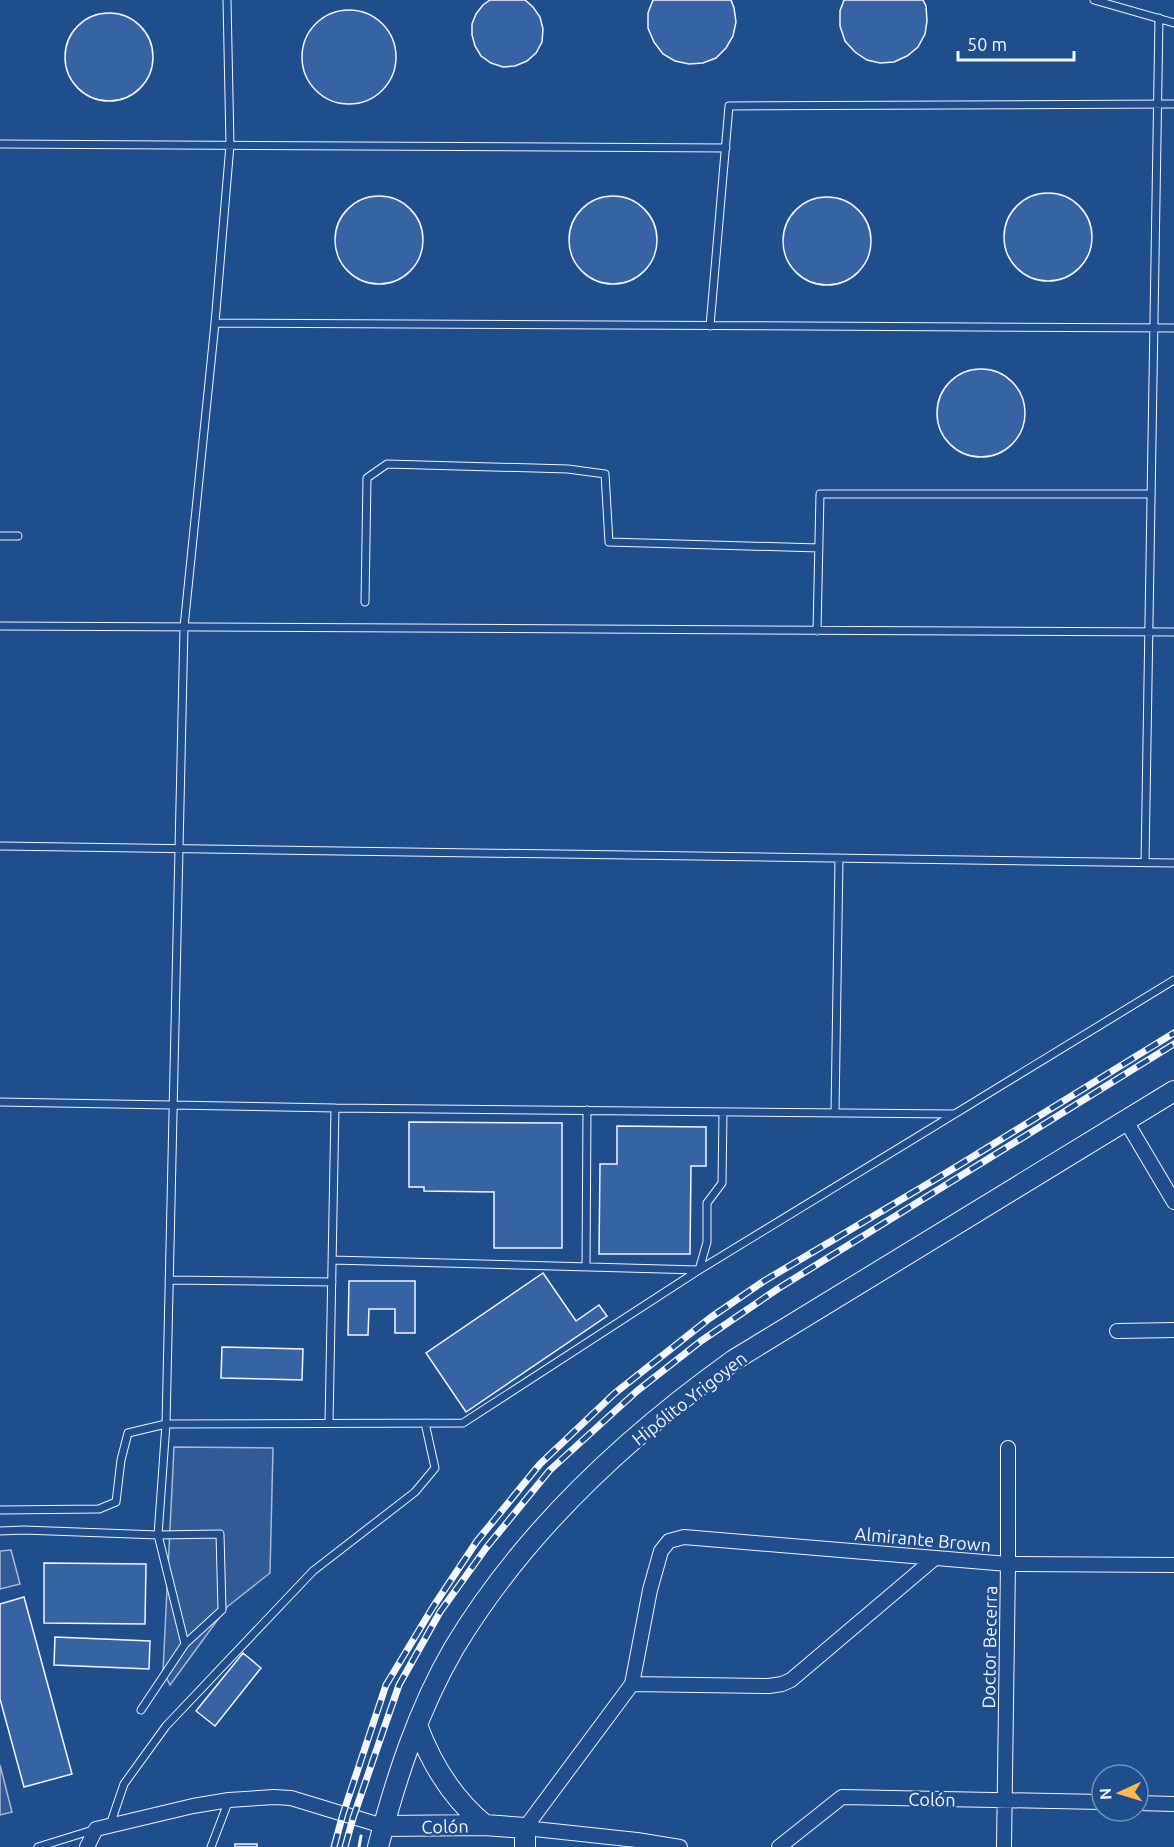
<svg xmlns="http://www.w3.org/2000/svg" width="1174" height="1847" viewBox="0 0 1174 1847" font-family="Ubuntu,sans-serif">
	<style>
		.parking { fill: #305b95; stroke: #a8bbd7; stroke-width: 1.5 }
		.building { fill: #3563a3; stroke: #f2f6ff; stroke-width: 1.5 }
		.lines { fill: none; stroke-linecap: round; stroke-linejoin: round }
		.lane-casing { stroke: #f2f6ff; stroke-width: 9 }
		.street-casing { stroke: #f2f6ff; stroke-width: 16 }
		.secondary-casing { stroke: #f2f6ff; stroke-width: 22 }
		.lane { stroke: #1f4e8c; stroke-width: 7 }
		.street { stroke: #1f4e8c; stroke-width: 14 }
		.secondary { stroke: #1f4e8c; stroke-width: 20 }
		.rail-casing { stroke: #f2f6ff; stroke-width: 7 }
		.rail { stroke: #1f4e8c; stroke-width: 4.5; stroke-dasharray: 14; stroke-linecap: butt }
		.wall { stroke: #f2f6ff; stroke-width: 3 }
		.labels { text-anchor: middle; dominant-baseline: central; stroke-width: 4.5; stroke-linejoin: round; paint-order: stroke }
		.street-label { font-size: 18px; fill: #f2f6ff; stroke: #1f4e8c }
	</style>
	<rect width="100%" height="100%" fill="#1f4e8c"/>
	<path class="parking" d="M174,1447L273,1448L270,1573L227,1607L170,1685L163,1671Z
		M11,1550L20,1584L0,1589V1551Z
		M0,1765L12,1812L0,1815Z"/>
	<path class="building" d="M490,0H525L533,7L540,17L543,29L542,42L536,53L527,61L515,66L503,67L491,63L481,56L475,46L472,35V24L476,14L483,5Z
		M653,0H731L734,8L736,22L733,36L726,48L716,58L703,63L689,64L675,61L663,54L654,42L648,28V13Z
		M844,0H923L926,6L927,21L925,34L918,47L907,56L894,62L880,63L867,60L855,52L845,41L840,26V11Z
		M302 57a47 47 0 1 1 94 0a47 47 0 1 1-94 0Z
		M65 57a44 44 0 1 1 88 0a44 44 0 1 1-88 0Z
		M1004 237a44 44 0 1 1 88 0a44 44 0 1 1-88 0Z
		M569 240a44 44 0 1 1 88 0a44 44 0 1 1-88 0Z
		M335 240a44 44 0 1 1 88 0a44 44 0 1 1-88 0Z
		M783 241a44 44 0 1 1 88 0a44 44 0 1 1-88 0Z
		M937 413a44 44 0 1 1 88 0a44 44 0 1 1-88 0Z
		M409,1122L562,1123V1248H494V1192L424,1191V1187H409Z
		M617,1126L706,1127V1166H691L690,1254H599L600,1164H617Z
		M543,1273L576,1321L599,1305L607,1316L466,1412L426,1353Z
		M349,1281H415V1333H395V1309H369L368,1335H348Z
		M222,1347L303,1349L302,1380L221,1378Z
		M44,1563L146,1564L145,1624L44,1623Z
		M24,1597L72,1774L24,1787L0,1699V1604Z
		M55,1637L150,1641L149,1669L54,1665Z
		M243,1653L261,1668L215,1726L196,1711Z
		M235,1844H257V1847H235Z"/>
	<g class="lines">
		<g class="lane-casing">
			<path id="lane" d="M1094,0L1174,23
				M0,144L726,148
				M215,323L1174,328
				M710,326L729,106L1174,104
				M0,536H18
				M365,602L367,478L387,464L568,469L605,474L609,542L819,548
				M0,626L1174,632
				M817,631L820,494H1151
				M0,846L1174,863
				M1145,863L1159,18
				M0,1102L335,1108L954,1114
				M835,1113L839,858
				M332,1260L699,1270L707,1242V1203L722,1183L723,1112
				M586,1267L587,1110
				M169,1280L332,1282
				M329,1423L335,1108
				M0,1510L99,1509L116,1502L121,1460L128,1433L166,1424L463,1423L699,1270L1174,980
				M0,1531L24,1530L158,1535L166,1424L184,627L215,323L230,145L227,0
				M141,1710L185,1644L222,1610L220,1534L158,1535L185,1644
				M110,1825L124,1784L166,1726L313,1571L415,1492L435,1468L425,1423
				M38,1847L96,1829
				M211,1847L229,1800"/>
		</g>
		<g class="street-casing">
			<path id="street" d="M1126,1121L1174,1202
				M1117,1331L1174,1330
				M632,1684L769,1686L782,1684L791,1680L935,1558
				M1138,1803L1174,1804
				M525,1828L632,1684L650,1590L661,1551L669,1541L684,1537L1008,1564L1174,1565
				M525,1828L637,1840L680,1847
				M87,1847L96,1829L193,1806L229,1800L274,1797L291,1798L383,1826
				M779,1847L842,1797L1102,1802
				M1004,1847L1008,1564V1448"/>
		</g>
		<g class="secondary-casing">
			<path id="secondary" d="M417,1725C431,1763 453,1799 485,1825
				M383,1826L485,1825L525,1828V1847
				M378,1847C396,1778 418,1710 454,1648C523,1533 625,1438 734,1360L1174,1091"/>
		</g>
		<use href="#lane" class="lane"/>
		<use href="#street" class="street"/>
		<use href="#secondary" class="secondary"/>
		<g class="rail-casing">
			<path id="rail" d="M334,1847L343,1814L386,1685L433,1607L477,1541L540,1464L615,1393L710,1318L764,1281L956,1167L1174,1033
				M345,1847L353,1818L399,1685L440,1612L486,1548L550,1470L637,1391L701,1341L779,1288L1174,1044"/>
		</g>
		<use href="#rail" class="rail"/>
		<path class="wall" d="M359,1847L361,1836"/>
	</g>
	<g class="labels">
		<g class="street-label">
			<text transform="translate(689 1398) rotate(-38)">Hipólito Yrigoyen</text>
			<text transform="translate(923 1539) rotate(5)">Almirante Brown</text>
			<text transform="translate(989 1647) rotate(-89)">Doctor Becerra</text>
			<text transform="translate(932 1799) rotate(1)">Colón</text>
			<text transform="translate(445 1826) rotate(-1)">Colón</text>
		</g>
	</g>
	<g transform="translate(1120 1793) rotate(266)"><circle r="28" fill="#1f4e8c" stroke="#7391ba" stroke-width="1.5"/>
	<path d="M0-4.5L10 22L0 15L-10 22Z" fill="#ffb74d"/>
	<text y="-9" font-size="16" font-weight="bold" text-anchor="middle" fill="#f2f6ff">N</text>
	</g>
	<path d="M958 51v9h116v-9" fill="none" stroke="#f2f6ff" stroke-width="3"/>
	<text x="967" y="51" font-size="18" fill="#f2f6ff" stroke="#1f4e8c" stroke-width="4.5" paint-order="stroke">50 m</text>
</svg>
